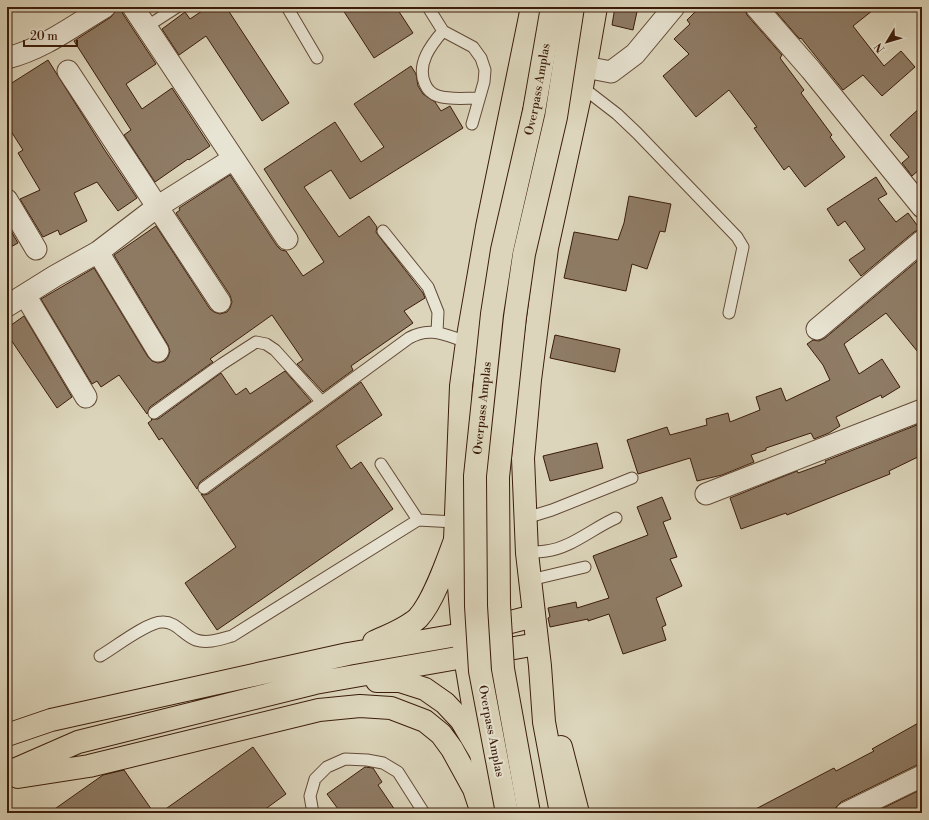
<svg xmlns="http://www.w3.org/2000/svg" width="929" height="820" viewBox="0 0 929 820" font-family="'Libre Bodoni',serif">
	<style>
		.building { fill: #8f7c66; stroke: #3b1c0a }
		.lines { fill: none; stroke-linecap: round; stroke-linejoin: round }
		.service-casing { stroke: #634a36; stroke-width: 13 }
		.minor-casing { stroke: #634a36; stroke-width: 23 }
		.trunk-casing { stroke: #3b1c0a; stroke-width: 24 }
		.motorway-casing { stroke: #3b1c0a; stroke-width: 24 }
		.service { stroke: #e8e4d3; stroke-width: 11 }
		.minor { stroke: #e8e4d3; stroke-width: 21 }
		.trunk { stroke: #dcd5bb; stroke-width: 22 }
		.motorway { stroke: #dcd5bb; stroke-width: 22 }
		.trunk-bridge-casing { stroke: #3b1c0a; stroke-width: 24; stroke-linecap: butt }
		.trunk-bridge { stroke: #dcd5bb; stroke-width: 22 }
		.labels { text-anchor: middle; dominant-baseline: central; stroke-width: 4; stroke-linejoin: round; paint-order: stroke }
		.street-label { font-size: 12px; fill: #3b1c0a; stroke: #e8e4d3 }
	</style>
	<rect width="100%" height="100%" fill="#dcd5bb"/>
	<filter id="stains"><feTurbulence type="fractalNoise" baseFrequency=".005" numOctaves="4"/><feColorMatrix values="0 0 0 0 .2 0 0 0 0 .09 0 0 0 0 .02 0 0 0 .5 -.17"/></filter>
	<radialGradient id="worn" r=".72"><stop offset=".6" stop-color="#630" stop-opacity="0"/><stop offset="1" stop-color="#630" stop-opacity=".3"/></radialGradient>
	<path class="building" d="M121,7L123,14L156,64L126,84L142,109L172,88L210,146L189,160L188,159L155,182L124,135L131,130L74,41L111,17L116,10Z
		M208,7H226L289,103L262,121L206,36L179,55L162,29L185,12L190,19Z
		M341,7H396L413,33L374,58Z
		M615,7H638L633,30L612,25Z
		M700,7H744L747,15L782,55L780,58L804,90L801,93L832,135L830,137L845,157L805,187L789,166L784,170L754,128L757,127L729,90L696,117L663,76L689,54L674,39L690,24L687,20Z
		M772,7H877L853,26L884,66L901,51L915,67L882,96L863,75L843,90L801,38L800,39L797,36Z
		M48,60L104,149L137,198L118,211L97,182L74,193L87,221L60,235L58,230L43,237L20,199L40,190L18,153L23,150L7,125V86Z
		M411,66L416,74L418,86L423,94L435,102L441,111L450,106L463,128L350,199L331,170L304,187L339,237L369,216L377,227L376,232L378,235L423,293L425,298L404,311L413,323L351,366L353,370L323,392L297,364L303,360L272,315L210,359L213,362L150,407L147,414L119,375L101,387L97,381L92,384L41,299L94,268L148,357L152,361L158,363L165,361L168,357L170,351L168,345L114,255L156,226L210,309L214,312L220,314L227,312L230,308L232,302L230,295L176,213L180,210L179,208L230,175L277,246L281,250L286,251L303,276L324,262L264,169L335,122L361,162L384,147L354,104Z
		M922,106V171L920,169L912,176L902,163L909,157L890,135Z
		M876,177L887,194L878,199L896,222L908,213L920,229L914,232L861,276L849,260L865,249L845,221L838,226L827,209Z
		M629,196L671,204L665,232L660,231L647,269L632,264L626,291L564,278L574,232L618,240L624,223Z
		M7,224L18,243L7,249Z
		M922,257V357L886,313L844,344L859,374L882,359L900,387L882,398L881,395L836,417L840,426L829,433L814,439L811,433L766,448V450L751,455L754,462L722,475L697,481L690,458L638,474L627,440L667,427L670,435L707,425L706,419L728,413L730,422L760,410L756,397L781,388L786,401L830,380L823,365L807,344L813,340L819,341L825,338Z
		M24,316L72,397L57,408L7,334V328Z
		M555,335L620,349L615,372L550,358Z
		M285,371L311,401L200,482L197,489L162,438L159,440L148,423L152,420L151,419H158L221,373L236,395L246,388L250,394Z
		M361,382L382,415L336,446L351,469L361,462L393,509L217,630L185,583L236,547L201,494L204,495L208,494Z
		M922,423V455L889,471L890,474L787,515L786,513L741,529L730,498L797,471L798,473L826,463L825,461Z
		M597,443L603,468L550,481L543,456Z
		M662,497L671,519L663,522L677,557L670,559L682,586L656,598L666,625L662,627L666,640L623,654L609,614L588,621V619L550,627L548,618L550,617L548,608L576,602L577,608L609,598L593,556L648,535L637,507Z
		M922,721V764L917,765L841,802L836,807L834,813H748L834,768L836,771L874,751L872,749Z
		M253,747L286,794L260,813H160Z
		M365,767L373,768L382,782L378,785L397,813H341L327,794Z
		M124,770L154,813H49L103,775Z
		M922,789V813H873Z"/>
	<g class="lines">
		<g class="service-casing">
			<path id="service" d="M287,7L317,58
				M428,7L443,31L473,47L481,58L485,70L484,82L472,124
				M146,27L177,7
				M443,31C431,45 416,64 425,84C427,89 432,94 438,96C451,100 465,98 478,98
				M582,87L617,114L637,133L737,237L743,247L729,313
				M383,231L428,287L438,312L437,332
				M154,413L222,364L256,342L266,344L275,350L321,401
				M381,464L418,520
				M204,488L409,338C430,326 445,335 467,342
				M526,518L552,510L632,478
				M527,553C533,552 540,552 546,551C571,548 593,528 616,518
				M530,580L585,567
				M100,656C114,648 147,622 162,622C176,621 184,636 196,640C208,644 221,639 232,636L418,520L455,522
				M313,813L310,796L315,779L327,767L345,759L367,760L383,763L398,772L424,813"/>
		</g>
		<g class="minor-casing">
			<path id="minor" d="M133,7L287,239
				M756,7L811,70L922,207
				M7,58C43,49 73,26 105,7
				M585,67L611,72L635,54L674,7
				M68,71L220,302
				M7,200L36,249
				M98,252L158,351
				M25,295L86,397
				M7,306L55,276L98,252L157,207L233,159
				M817,329L922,241
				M706,494L922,410
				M846,813L922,776"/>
		</g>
		<g class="trunk-casing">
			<path id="trunk" d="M561,747L578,813
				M491,813L465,657L455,540L461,386L467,342L487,227L532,7
				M561,813L544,722L540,666L527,553L523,458L530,380L547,248L582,87L596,7"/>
		</g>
		<g class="motorway-casing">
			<path id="motorway" d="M374,642C389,635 406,629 418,618C433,602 447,562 455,540
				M377,681H400L425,689L445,703L461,720L480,752
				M7,735L51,720L348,654L463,634L534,616
				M7,773L78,742L315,683L537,644
				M18,777L89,766L319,710L360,706L391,708L425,721L441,734L452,749L474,789L482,813"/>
		</g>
		<use href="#service" class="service"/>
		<use href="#minor" class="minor"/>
		<use href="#trunk" class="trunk"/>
		<use href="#motorway" class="motorway"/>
		<g class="trunk-bridge-casing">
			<g id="trunk-bridge">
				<path id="s1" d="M507,813L480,671L476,606L475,476L492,314L502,250L534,111L552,7"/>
				<path d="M529,813L503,669L499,605L498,477L515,317L524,254L556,117L573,7"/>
			</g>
		</g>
		<use href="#trunk-bridge" class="trunk-bridge"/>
	</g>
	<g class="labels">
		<g class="street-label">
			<text stroke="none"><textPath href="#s1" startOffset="732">Overpass Amplas</textPath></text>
			<text stroke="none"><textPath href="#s1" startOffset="408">Overpass Amplas</textPath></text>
			<text transform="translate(491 731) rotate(79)">Overpass Amplas</text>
		</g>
	</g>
	<rect width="929" height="820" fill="none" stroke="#dcd5bb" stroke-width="24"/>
	<rect x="8" y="8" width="913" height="804" fill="none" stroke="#3b1c0a" stroke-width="2"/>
	<rect x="12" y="12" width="905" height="796" fill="none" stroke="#3b1c0a"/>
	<g transform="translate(887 42) rotate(232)" stroke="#e8e4d3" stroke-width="3" paint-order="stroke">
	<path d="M0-3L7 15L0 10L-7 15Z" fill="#3b1c0a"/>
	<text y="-6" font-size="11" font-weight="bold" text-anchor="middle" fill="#3b1c0a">N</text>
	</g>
	<path d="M24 40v6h53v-6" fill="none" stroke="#3b1c0a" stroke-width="2"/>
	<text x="30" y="40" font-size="12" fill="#3b1c0a" stroke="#e8e4d3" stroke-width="3" paint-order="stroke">20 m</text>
	<rect width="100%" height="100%" filter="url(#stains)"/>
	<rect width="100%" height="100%" fill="url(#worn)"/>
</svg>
